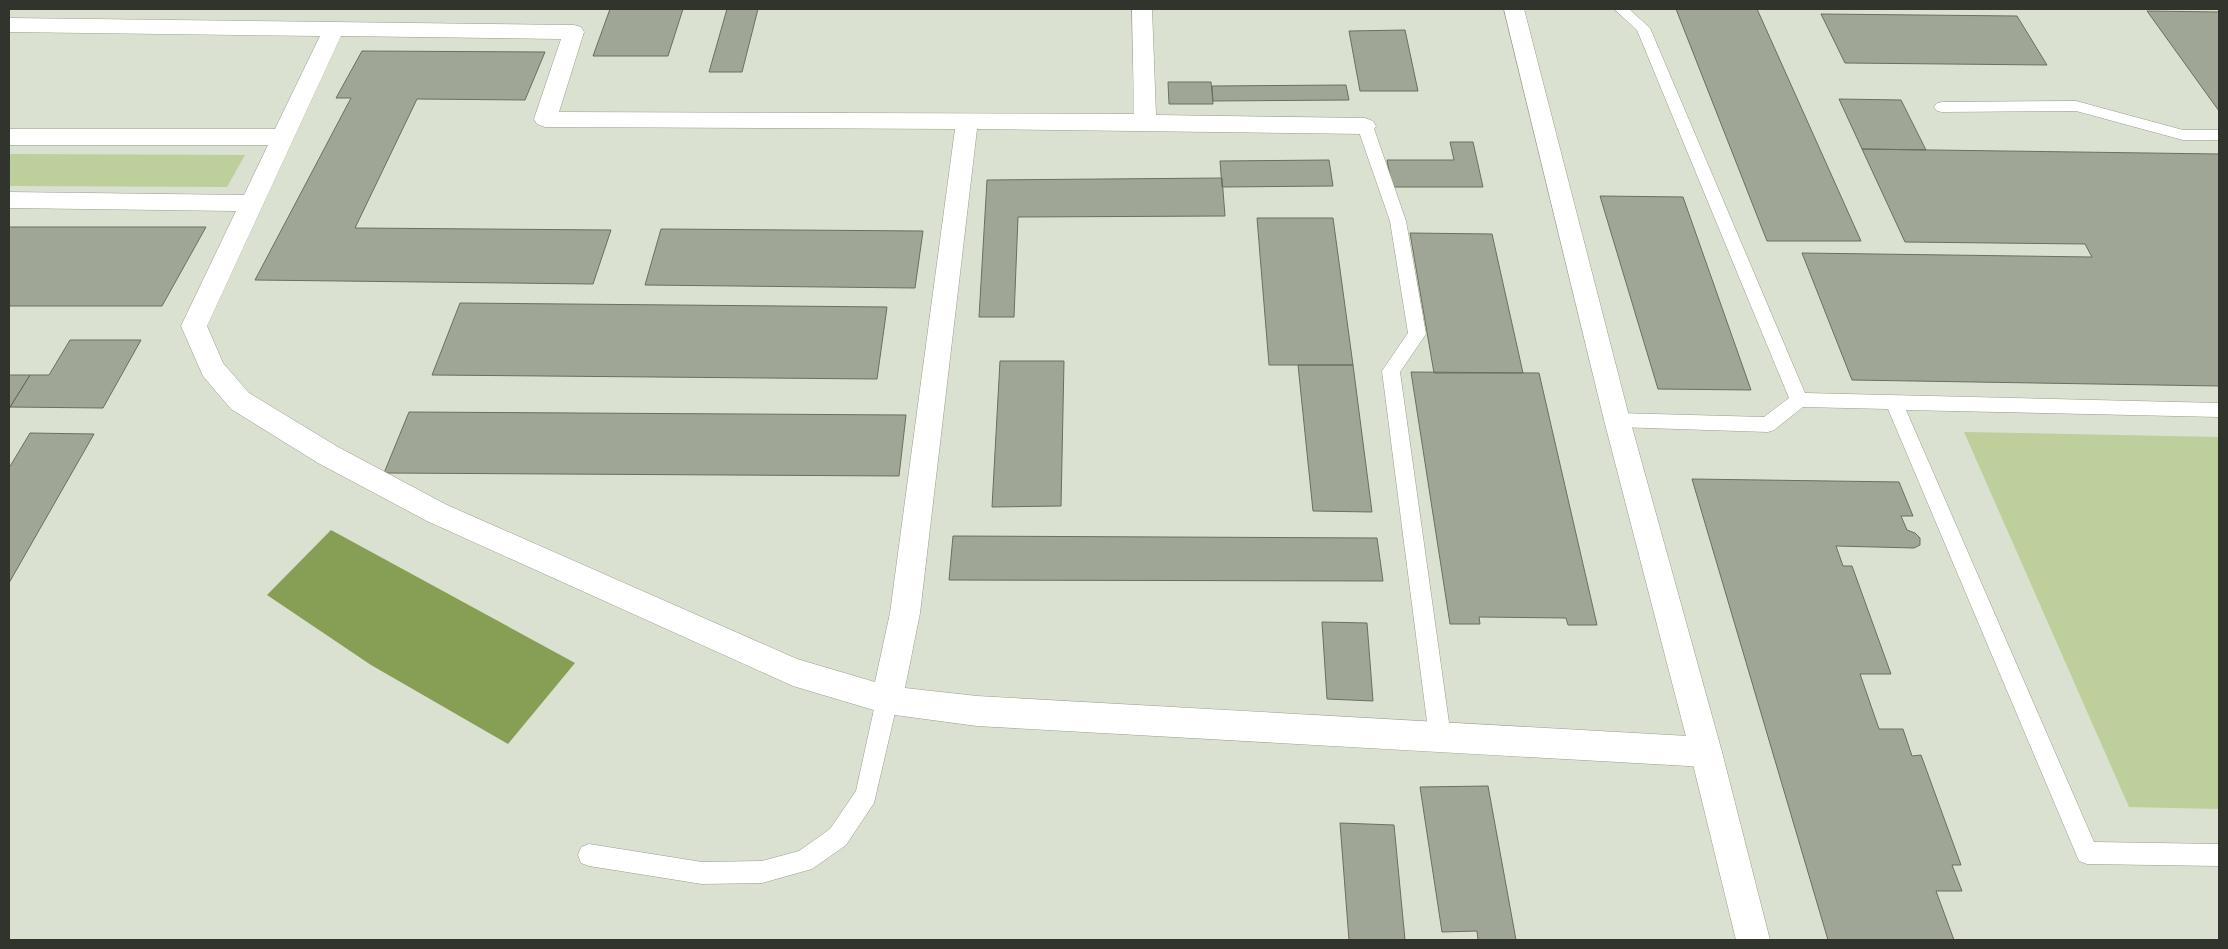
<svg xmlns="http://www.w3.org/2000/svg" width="2228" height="949" viewBox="0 0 2228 949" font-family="Helvetica,sans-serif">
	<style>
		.green { fill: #bdcf9b }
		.water { fill: #879f54 }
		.building { fill: #a0a696; stroke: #6a6f60 }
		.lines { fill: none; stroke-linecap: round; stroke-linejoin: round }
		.service-casing { stroke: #989e8d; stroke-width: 1 }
		.minor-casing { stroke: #989e8d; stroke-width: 1 }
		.tertiary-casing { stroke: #989e8d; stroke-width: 1 }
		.service { fill: #fff; fill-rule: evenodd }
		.minor { fill: #fff; fill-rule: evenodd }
		.tertiary { fill: #fff; fill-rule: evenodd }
	</style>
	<rect width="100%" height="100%" fill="#dbe1d0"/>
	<path class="green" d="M9,154L245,155L227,187L9,186Z
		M1964,432L2219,437V809L2129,807Z"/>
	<path class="water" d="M331,530L575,663L508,744L371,665L267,595Z"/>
	<path class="building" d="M610,9H683L668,56H593Z
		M727,9H758L742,72H709Z
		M1676,9H1757L1861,241H1767Z
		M2147,11L2219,12V111Z
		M1821,14L2017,16L2047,65L1845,63Z
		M1405,30L1418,91H1360L1349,31Z
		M362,51L545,52L525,100L417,99L355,228L611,230L593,284L255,280L351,98H336Z
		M1168,82H1211L1213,104H1169Z
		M1346,85L1349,100L1213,101L1212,86Z
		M1839,99L1901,100L1926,150L1862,149Z
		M1450,142H1473L1483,187H1392L1387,160H1454Z
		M1862,149L2219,154V386L1852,380L1802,253L2092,257L2085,244L1905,242Z
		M1329,160L1333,186L1222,187L1220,161Z
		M1222,178L1225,216L1018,217L1014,317H979L987,180Z
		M1600,196L1683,197L1751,390L1658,389Z
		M1257,218H1333L1353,365H1269Z
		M9,227H206L162,306H9Z
		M661,229L923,231L915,288L645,285Z
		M1410,233L1492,234L1523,373H1434Z
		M460,303L887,307L877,379L432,375Z
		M70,340H141L103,408L10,407L30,375H49Z
		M1000,361H1064L1061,506L992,507Z
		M1298,365H1353L1372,512L1313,511Z
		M1411,372L1539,373L1597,625H1568L1566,618L1479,617L1480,624H1450Z
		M9,375H30L9,409Z
		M409,412L906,415L899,476L384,473Z
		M30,433L94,434L9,583V468Z
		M1692,479L1899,482L1913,516H1901L1907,530L1915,533L1920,538V545L1914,548L1836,546L1843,566H1852L1891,674H1860L1879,729H1903L1912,756L1921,755L1961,865H1952L1962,891H1936L1954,940H1828Z
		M953,536L1377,538L1383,581L949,580Z
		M1322,622L1367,623L1373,701L1327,699Z
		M1488,786L1516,940H1478L1477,931L1442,932L1420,787Z
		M1340,823L1394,825L1405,940H1349Z"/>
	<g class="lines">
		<g class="service-casing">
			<path id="service" d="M1614,9H1629L1650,28L1805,393L2219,403V417L1906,410L2094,842L2219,844V866L2087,864L2079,861L1888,409L1803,407L1774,430L1768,432L1617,427L1611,425L1608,420L1611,415L1617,413L1764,417L1789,398L1637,30Z
				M2076,101L2183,130H2219V140H2183L2076,111L1942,112L1937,111L1934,107L1937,103L1942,102Z
				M1365,121L1370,122L1373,126L1406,221L1426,334L1400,372L1451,737L1448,744L1440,747L1432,744L1429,737L1382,371L1408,333L1390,221L1357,126L1360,122Z
				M887,690L894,693L898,700L874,803L846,845L812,869L762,883L702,884L589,866L581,863L578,855L581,847L589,844L702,862L762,861L799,851L830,829L856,791L876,700L880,693Z"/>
		</g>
		<g class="minor-casing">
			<path id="minor" d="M1132,9H1152L1156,115L1365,118L1373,121L1376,126L1373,131L1365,134L977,129L920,613L905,688L977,696L1706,737L1717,741L1722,752L1717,763L1706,767L977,726L887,714L793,686L427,521L318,463L231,409L203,376L181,326L236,211L9,208V192L244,195L268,145H9V129H275L320,36L9,32V18L574,25L581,27L584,32L559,112L1134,114ZM341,36L561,39L534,119L537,124L545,127L955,129L890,613L875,682L797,659L447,505L338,447L249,393L223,363L207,326Z"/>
		</g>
		<g class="tertiary-casing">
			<path id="tertiary" d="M1504,9H1524L1630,420L1722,752L1770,940H1736L1690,752L1604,420Z"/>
		</g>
		<use href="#service" class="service"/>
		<use href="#minor" class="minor"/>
		<use href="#tertiary" class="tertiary"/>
	</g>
	<rect width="2228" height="949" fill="none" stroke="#31342d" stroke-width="20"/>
</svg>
